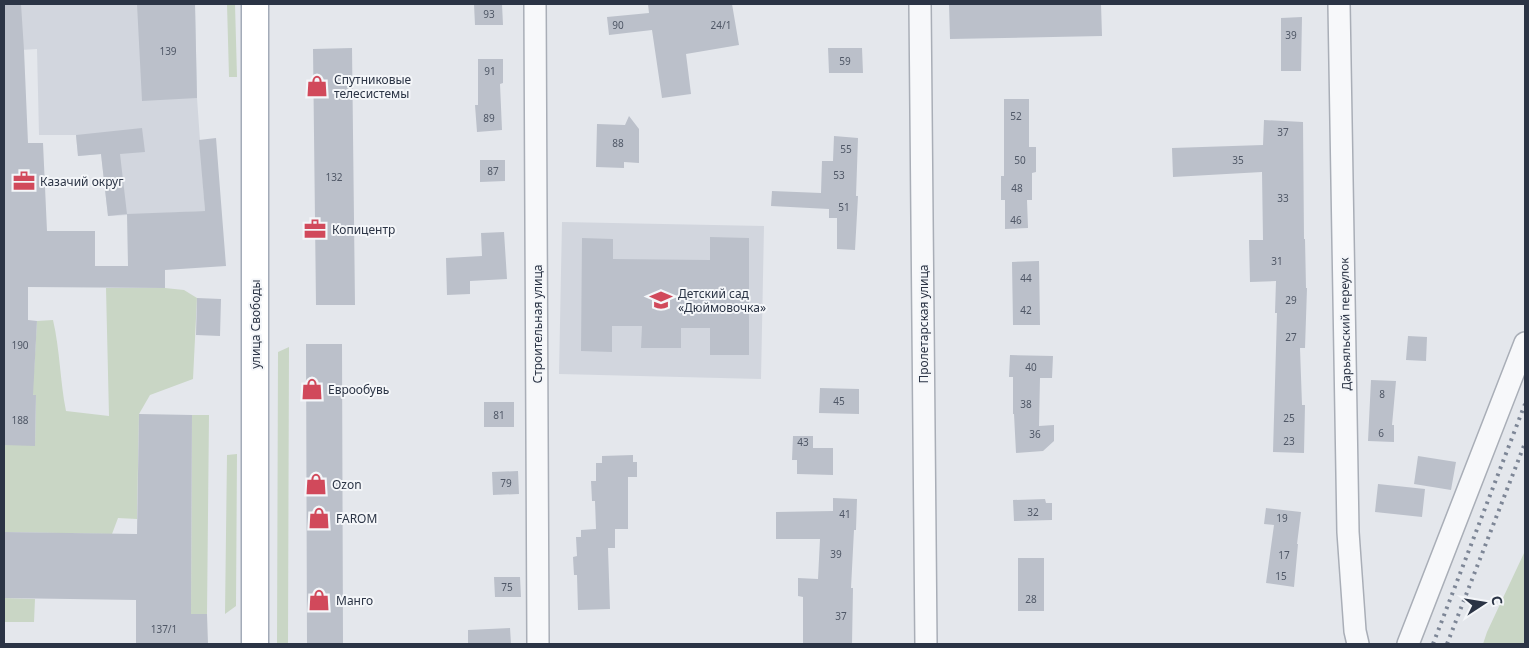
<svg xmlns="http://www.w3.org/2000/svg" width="1529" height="648" viewBox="0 0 1529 648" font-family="'Noto Sans',sans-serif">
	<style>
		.built { fill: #d2d6de }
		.green { fill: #c9d6c5 }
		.building { fill: #bbc0ca }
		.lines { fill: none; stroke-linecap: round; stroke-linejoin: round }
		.minor-casing { stroke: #a9aeb7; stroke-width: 24 }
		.major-casing { stroke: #a3abb8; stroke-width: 29 }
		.minor { stroke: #f7f8fa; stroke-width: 21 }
		.major { stroke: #fff; stroke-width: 26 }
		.rail { stroke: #7d8696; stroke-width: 4; stroke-dasharray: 2.5 5; stroke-linecap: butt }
		.labels { text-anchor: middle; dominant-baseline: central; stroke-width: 4; stroke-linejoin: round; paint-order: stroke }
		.number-label { font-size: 10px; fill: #4f5766 }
		.poi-label { font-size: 12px; fill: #2b3445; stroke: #f4f6f9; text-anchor: start }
		.street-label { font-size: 12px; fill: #2b3445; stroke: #f4f6f9 }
	</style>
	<rect width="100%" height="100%" fill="#e4e7ec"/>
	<path class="built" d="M4,4H195L197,98L205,211L108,216L101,154L78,156L76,135H39L37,49L4,51Z
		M562,222L764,226L761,379L559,374Z"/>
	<path class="green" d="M227,4H235L237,77H229Z
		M106,288H165L184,290L197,298L193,379L150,395L139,414L137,519L118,518L112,534L4,532V445H35L36,395L4,394V369L34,371L37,321L53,320C60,350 60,381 66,411L109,416Z
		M289,347L288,644H277L278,352Z
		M192,415H209L207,614H191Z
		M237,454L236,606L225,614L227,455Z
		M1525,551V644H1483L1487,632Z
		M4,598L35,599L34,622H4Z"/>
	<path class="building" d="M4,4H21L24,50L28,143H43L47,231H95V266H128L127,214L205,211L199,140L216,138L226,266L165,270V288L28,287V320L37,321L33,395H36L35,446L4,445Z
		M137,4H195L197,98L142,101Z
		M474,4H502L503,25H475Z
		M648,4H732L739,45L686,54L691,94L662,98L652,30L609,35L607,17L649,13Z
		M949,4H1101L1102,36L950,39Z
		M1302,17L1301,71H1281V18Z
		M352,48L355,305H316L313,49Z
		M828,48H862L863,73H829Z
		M478,59H503V83L500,84L502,130L477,132L475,105H478Z
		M1004,99H1029V147H1036V172L1032,173V200H1027L1028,228L1005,229V200H1001V176H1004Z
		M629,116L639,129V163L624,162V168L596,167L597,124L625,125Z
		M1264,120L1303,122L1304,239H1305L1306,288H1307L1305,348H1300L1302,405H1305L1304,453L1273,452L1277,313H1275L1276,281L1250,282L1249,240H1263L1262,172L1173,177L1172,148L1263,145Z
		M142,128L145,152L120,154L127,214L108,216L101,154L78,156L76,135Z
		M834,136L858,138L856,196H858L855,250L837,249V218H829V209L771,206L772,191L821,193L822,161H833Z
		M480,160H505V181L480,182Z
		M504,232L507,279L470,281V294L447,295L446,258L482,256L481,233Z
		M710,237L749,238V355H710V328H681V348H641L642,326H612V352L581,351L582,238L613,239V259L710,260Z
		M1039,261L1040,325H1013L1012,262Z
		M197,298L221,299L220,336L196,335Z
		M1408,336L1427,337L1426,361L1406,360Z
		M306,344H342L343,644H307Z
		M1010,355L1053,356L1052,378H1040L1039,426L1054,425V441L1043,451L1016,453L1014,414H1013V377H1009Z
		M1371,380L1396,381L1392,425H1394V442L1368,441Z
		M820,388L859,389V414L819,413Z
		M484,402H514V427H484Z
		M139,414L192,415L191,614H207L208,644H136V600L4,598V532L137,534Z
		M793,436H813V448H833V475L797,474V460H792Z
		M633,455V462H637V477H628V529H615V548H608L610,609L578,610L577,575H574L573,557L577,556L576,537H581V530L596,529L595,501H592L591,481H596V463H602V456Z
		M1418,456L1456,462L1451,490L1414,484Z
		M518,471L519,494L493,495L492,472Z
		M1378,484L1425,489L1422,517L1375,512Z
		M833,498L857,499L856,530H854L851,588H853L852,644H803V597L798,596V578L818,579L820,539H776V512L833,511Z
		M1045,499L1046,503H1052V520L1014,521L1013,500Z
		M1266,508L1301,512L1297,544H1298L1294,587L1266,583L1274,525L1264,524Z
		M1018,558H1044V611H1018Z
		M494,577H520L521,597H495Z
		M510,628L511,644H468V630Z"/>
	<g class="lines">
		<g class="minor-casing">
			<path id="minor" d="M535,4L538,644
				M920,4L926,644
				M1339,4L1348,532L1355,631L1358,644
				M1408,644L1525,343"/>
		</g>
		<g class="major-casing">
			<path id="major" d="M255,4V644"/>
		</g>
		<use href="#minor" class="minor"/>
		<use href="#major" class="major"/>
		<path class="rail" d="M1433,644L1525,404
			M1447,644L1525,443"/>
	</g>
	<defs>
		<g id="shop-bare" transform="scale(1.725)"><path d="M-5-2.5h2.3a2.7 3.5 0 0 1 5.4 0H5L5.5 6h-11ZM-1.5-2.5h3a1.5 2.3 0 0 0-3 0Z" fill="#d1495b" stroke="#f4f6f9" stroke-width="2.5" paint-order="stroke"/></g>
		<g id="office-bare" transform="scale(1.725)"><path d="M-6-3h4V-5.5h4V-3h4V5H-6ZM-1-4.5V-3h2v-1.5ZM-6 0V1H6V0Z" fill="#d1495b" stroke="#f4f6f9" stroke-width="2.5" paint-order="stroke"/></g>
		<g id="school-bare" transform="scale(1.725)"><path d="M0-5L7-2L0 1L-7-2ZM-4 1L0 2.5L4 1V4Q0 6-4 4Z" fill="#d1495b" stroke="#f4f6f9" stroke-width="2.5" paint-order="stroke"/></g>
	</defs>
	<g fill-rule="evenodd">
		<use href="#shop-bare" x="317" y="86"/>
		<use href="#office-bare" x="24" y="181"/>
		<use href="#office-bare" x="315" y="229"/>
		<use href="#school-bare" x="661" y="300"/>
		<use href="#shop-bare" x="312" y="389"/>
		<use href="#shop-bare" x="316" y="484"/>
		<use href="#shop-bare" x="319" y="518"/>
		<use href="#shop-bare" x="319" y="600"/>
	</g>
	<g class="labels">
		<g class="number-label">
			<text x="489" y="14">93</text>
			<text x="618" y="25">90</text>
			<text x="721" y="25">24/1</text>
			<text x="1291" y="35">39</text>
			<text x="168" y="51">139</text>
			<text x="845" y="61">59</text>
			<text x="490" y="71">91</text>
			<text x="1016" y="116">52</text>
			<text x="489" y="118">89</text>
			<text x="1283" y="132">37</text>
			<text x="618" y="143">88</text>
			<text x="846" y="149">55</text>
			<text x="1020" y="160">50</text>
			<text x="1238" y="160">35</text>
			<text x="493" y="171">87</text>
			<text x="839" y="175">53</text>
			<text x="334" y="177">132</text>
			<text x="1017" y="188">48</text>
			<text x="1283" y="198">33</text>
			<text x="844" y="207">51</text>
			<text x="1016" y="220">46</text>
			<text x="1277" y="261">31</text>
			<text x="1026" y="278">44</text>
			<text x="1291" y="300">29</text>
			<text x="1026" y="310">42</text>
			<text x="1291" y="337">27</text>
			<text x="20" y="345">190</text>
			<text x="1031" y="367">40</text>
			<text x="1382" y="394">8</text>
			<text x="839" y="401">45</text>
			<text x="1026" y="404">38</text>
			<text x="499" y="415">81</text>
			<text x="1289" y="418">25</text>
			<text x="20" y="420">188</text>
			<text x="1381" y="433">6</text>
			<text x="1035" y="434">36</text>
			<text x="1289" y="441">23</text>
			<text x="803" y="442">43</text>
			<text x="506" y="483">79</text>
			<text x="1033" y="512">32</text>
			<text x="845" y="514">41</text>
			<text x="1282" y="518">19</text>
			<text x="836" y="554">39</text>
			<text x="1284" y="555">17</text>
			<text x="1281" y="576">15</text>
			<text x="507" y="587">75</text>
			<text x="1031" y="599">28</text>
			<text x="841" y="616">37</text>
			<text x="164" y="629">137/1</text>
		</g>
		<g class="poi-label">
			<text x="334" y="79">Спутниковые<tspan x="334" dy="14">телесистемы</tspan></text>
			<text x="40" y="181">Казачий округ</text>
			<text x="332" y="229">Копицентр</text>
			<text x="678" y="293">Детский сад<tspan x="678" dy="14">«Дюймовочка»</tspan></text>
			<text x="328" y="389">Еврообувь</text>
			<text x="332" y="484">Ozon</text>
			<text x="336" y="518">FAROM</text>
			<text x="336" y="600">Манго</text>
		</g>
		<g class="street-label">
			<text transform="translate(255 324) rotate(-90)">улица Свободы</text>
			<text transform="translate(537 324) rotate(-90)">Строительная улица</text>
			<text transform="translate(923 324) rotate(-90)">Пролетарская улица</text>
			<text transform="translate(1345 324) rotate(-91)">Дарьяльский переулок</text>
		</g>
	</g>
	<rect width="1529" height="648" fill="none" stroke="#2b3445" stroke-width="10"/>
	<g transform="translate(1484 603) rotate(78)" stroke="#f4f6f9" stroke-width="4" paint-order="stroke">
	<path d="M0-4L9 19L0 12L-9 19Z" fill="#2b3445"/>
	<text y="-8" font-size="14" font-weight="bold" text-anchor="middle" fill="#2b3445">С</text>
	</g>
</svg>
